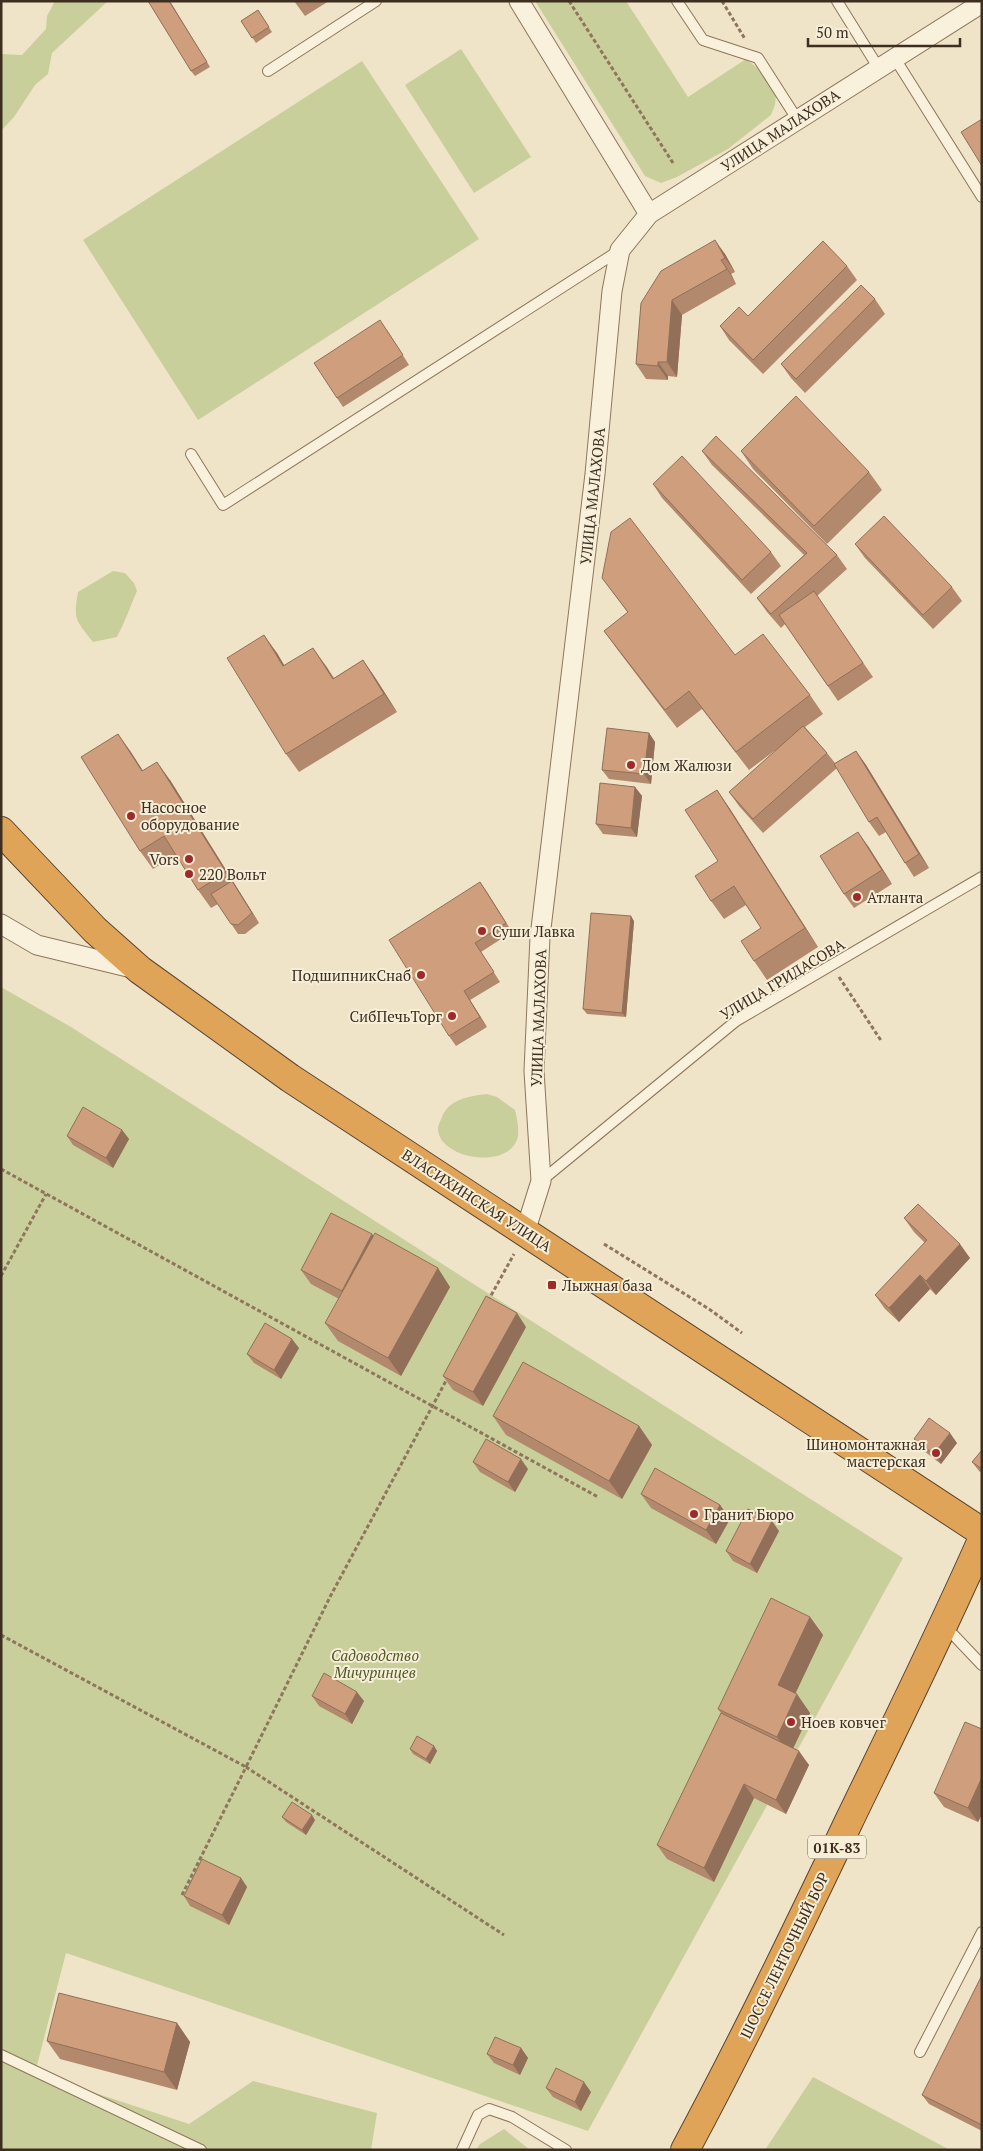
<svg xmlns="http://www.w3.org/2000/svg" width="983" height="2151" viewBox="0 0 983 2151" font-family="'PT Serif',serif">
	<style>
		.green { fill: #c9cf9b }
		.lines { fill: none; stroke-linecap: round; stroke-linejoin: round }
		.lane-casing { stroke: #8d765c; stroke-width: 12 }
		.street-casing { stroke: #8d765c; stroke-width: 21 }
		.highway-casing { stroke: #5b4430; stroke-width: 30 }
		.path { stroke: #8d765c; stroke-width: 3; stroke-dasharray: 4 2.5; stroke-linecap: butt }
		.lane { stroke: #faf1dc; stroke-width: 10 }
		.street { stroke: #faf1dc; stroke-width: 19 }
		.highway { stroke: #e0a458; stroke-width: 28 }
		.wall { fill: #b2896c }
		.shaded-wall { fill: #916f58 }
		.building { fill: #cf9f7d; stroke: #916f58 }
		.poi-dot { fill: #9e2a2b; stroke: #f7eed8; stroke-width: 2 }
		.labels { text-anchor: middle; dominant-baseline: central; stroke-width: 4; stroke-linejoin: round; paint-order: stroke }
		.shield { fill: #f7eed8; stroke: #756857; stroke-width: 1 }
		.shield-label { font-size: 14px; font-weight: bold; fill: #3d2e20 }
		.street-label { font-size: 15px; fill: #3d2e20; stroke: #f7eed8 }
		.poi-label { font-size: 15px; fill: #3d2e20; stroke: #f7eed8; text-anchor: start }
		.park-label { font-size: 15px; font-style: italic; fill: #4d5a26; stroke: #f7eed8 }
	</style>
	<rect width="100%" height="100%" fill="#f0e4c8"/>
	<path class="green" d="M55,1H108L52,53L48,74L35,85L14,117L1,131V54L22,55L46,29L47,16Z
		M535,1H626L688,97L746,59L760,70L776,94L775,105L771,115L728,149L677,177L661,183L645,176Z
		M461,49L531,157L474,193L405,85Z
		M362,61L479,239L198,420L83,240Z
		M113,571L125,573L134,583L137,591C130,607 125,622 117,637L93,642C76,620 73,620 78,592Z
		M1,987L71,1027L903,1558L588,2131L66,1953L35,2073L189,2124L253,2081L377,2113L371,2150H1Z
		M487,1094L497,1097L515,1110C517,1118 520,1131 517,1140C504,1171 437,1157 438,1128C438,1125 441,1120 442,1117C449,1099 470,1096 487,1094Z
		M813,2077L950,2150H765Z
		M504,2129L530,2150H476L480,2144Z"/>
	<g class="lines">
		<g class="lane-casing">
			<path id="lane" d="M677,1L703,40L758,58L797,119
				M837,1L878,67
				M894,57L982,197
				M268,71L376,1
				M191,454L223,505L620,250
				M541,1181L736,1021L982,877
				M945,1626L982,1665
				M920,2052L982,1932
				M1,2055L201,2150
				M462,2150L478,2115L489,2109L512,2117L566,2150"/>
		</g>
		<g class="street-casing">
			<path id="street" d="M519,1L649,214
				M1,924L37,945L136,969
				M525,1232L541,1181L534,1071L540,937L595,474L612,291L620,250L649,214L982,3"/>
		</g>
		<g class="highway-casing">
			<path id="highway" d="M1,831L95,930L140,970L290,1078L982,1532
				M685,2150C743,2042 796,1932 849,1821C894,1728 940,1635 982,1540"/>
		</g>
		<path class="path" d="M569,1L673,163
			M722,1L745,39
			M839,977L882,1042
			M1,1169L598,1497
			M604,1244L709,1309L742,1333
			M1,1276L46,1194
			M488,1301L514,1254
			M1,1635L246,1767L331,1595L448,1377
			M182,1895L246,1767L504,1935"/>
		<use href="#lane" class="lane"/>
		<use href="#street" class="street"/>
		<use href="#highway" class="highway"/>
	</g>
	<path class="wall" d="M170,1L210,67L195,76L191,71Z
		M294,1H329L305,16Z
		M258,10L272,32L256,43L241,21Z
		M725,254L735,272L731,274L736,284L682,315L677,377L668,376V380L646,379L636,364L641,303Z
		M847,266L857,280L763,374L729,340L720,326L748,316Z
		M875,299L885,314L805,393L791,378L781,364Z
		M387,330L409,365L343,407L337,398Z
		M702,451L837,555L847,569L817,596L873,677L838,701L785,624L781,628L767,612L757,598L804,555L712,465Z
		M741,451L869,472L882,490L827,544L753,469Z
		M653,484L771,552L781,566L751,594L662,498Z
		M855,544L952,587L962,601L933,629L865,558Z
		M602,578L735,655L810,695L823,714L805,727L827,753L835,763L856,751L866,765L929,868L914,877L905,863L886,832L879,836L869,822L837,768L763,833L739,806L729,792L781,746L749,770L702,709L677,728L617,649L604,631L628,613Z
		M277,653L284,666H326L334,678L363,660L376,679L397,712L299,772L286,754Z
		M649,733L655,742L651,784L609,779L602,770Z
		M118,734L143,771L170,780L259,923L245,934H238L218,904L211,908L198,890L176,855L153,869L140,851Z
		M635,787L642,796L637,837L603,834L596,824Z
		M717,790L730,809L818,947L767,980L754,961L761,928L746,905L724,919L711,901L718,861Z
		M868,846L892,884L854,908L844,894Z
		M480,882L512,932L481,952L500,982L470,1000L487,1027L456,1046L449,1036Z
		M634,921L626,1017L587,1014L583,1009Z
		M122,1130L129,1139L113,1168L73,1145L67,1136Z
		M904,1218L970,1258L936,1295L930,1289L899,1322L885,1309L875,1295L925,1243L914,1232Z
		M373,1236L450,1287L401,1376L338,1341L325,1323L339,1299L311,1284L301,1270Z
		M526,1327L483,1406L453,1390L443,1376Z
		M299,1348L281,1379L254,1363L247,1354Z
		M493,1416L639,1426L652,1445L622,1499L506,1435Z
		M914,1439L957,1443L941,1464L920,1448Z
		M982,1450V1473L979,1471L972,1462Z
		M473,1462L528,1469L515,1492L480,1472Z
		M641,1494L720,1505L730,1519L716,1544L651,1508Z
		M779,1531L757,1573L733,1561L726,1551Z
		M810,1617L823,1635L795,1693L810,1713L793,1748L809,1765L786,1814L754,1798L714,1882L667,1859L657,1845L721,1713L718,1709Z
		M312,1696L364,1701L352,1724L319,1706Z
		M982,1729V1814L978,1822L944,1807L934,1793Z
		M434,1746L437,1751L430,1764L413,1754L410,1749Z
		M282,1817L315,1820L306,1835L286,1822Z
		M241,1878L247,1887L229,1925L190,1906L184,1896Z
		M982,1975V2131L929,2104L922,2095Z
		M177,2023L190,2042L177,2090L60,2059L47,2041Z
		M521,2048L528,2058L520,2075L494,2063L487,2054Z
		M546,2088L591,2092L581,2111L553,2097Z"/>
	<path class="shaded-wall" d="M715,240L725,254L735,272L725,258Z
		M721,260L731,274L736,284L727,269Z
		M672,300L682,315L677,377L667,362Z
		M658,362L668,376V380L658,366Z
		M264,635L277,653L296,685L283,666Z
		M313,648L326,666L345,698L333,679Z
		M363,660L376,679L397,712L384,694Z
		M649,733L655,742L651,784L644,774Z
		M118,734L131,752L155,790L142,771Z
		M856,751L866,765L929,868L919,854Z
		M157,762L170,780L239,891L226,872Z
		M635,787L642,796L637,837L631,828Z
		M717,790L730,809L818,947L805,928Z
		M858,832L868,846L892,884L882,870Z
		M232,881L239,891L259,923L252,913Z
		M480,882L487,892L512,932L506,923Z
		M631,916L634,921L626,1017L622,1013Z
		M464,991L470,1000L487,1027L480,1017Z
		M122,1130L129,1139L113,1168L106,1158Z
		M372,1234L382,1248L352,1305L342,1291Z
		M960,1244L970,1258L936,1295L926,1281Z
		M438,1268L450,1287L401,1376L388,1358Z
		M920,1275L930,1289L899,1322L889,1308Z
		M517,1313L526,1327L483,1406L473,1392Z
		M292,1339L299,1348L281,1379L274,1370Z
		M639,1426L652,1445L622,1499L609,1481Z
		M950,1433L957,1443L941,1464L934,1454Z
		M521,1459L528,1469L515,1492L508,1482Z
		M720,1505L730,1519L716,1544L706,1530Z
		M772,1521L779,1531L757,1573L750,1564Z
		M810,1617L823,1635L791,1703L778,1685Z
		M357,1692L364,1701L352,1724L345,1714Z
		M797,1694L810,1713L790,1755L777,1737Z
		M434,1746L437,1751L430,1764L426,1759Z
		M799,1751L809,1765L786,1814L776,1800Z
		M982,1777V1814L978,1822L968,1808Z
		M744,1784L754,1798L714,1882L704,1868Z
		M312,1815L315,1820L306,1835L302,1830Z
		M241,1878L247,1887L229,1925L222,1915Z
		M177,2023L190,2042L177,2090L164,2072Z
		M521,2048L528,2058L520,2075L513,2065Z
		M584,2082L591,2092L581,2111L575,2102Z"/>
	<path class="building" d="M148,1H169L207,62L191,71Z
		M258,10L269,27L252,38L241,21Z
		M982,119V166L961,132Z
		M715,240L725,258L721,260L727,269L672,300L667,362H658V366L636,364L641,303L661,271Z
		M823,241L847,266L753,360L720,326L739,307L748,316Z
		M861,285L875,299L796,379L781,364Z
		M380,320L403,355L337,398L314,363Z
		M796,396L869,472L814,526L741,451Z
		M716,436L837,555L771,614L757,598L807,553L702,451Z
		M682,456L771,552L742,580L653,484Z
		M884,516L952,587L923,615L855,544Z
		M630,518L735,655L763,634L810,695L736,752L689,691L665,710L604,631L628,612L602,578L611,532Z
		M814,591L863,663L828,686L779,615Z
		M264,635L283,666L313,648L333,679L363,660L384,694L286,754L227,658Z
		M803,726L827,753L753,819L729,792Z
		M607,728L649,733L644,774L602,770Z
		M118,734L142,771L157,762L226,872L198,890L164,836L140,851L81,757Z
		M856,751L919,854L905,863L877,817L869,822L834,764Z
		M600,783L635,787L631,828L596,824Z
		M717,790L805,928L754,961L741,941L761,928L734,886L711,901L695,876L718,861L685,810Z
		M858,832L882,870L844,894L820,856Z
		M232,881L252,913L238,925L231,924L211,894Z
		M480,882L506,923L475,943L494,972L464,991L480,1017L449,1036L389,940Z
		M591,913L631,916L622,1013L583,1009Z
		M83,1107L122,1130L106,1158L67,1136Z
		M918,1204L960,1244L926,1281L920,1275L889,1308L875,1295L927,1240L904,1218Z
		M331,1213L372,1234L342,1291L301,1270Z
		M375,1233L438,1268L388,1358L325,1323Z
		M486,1296L517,1313L473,1392L443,1376Z
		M265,1323L292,1339L274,1370L247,1354Z
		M523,1362L639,1426L609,1481L493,1416Z
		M929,1418L950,1433L934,1454L914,1439Z
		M486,1439L521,1459L508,1482L473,1462Z
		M982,1450V1469L972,1462Z
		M655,1468L720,1505L706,1530L641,1494Z
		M748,1509L772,1521L750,1564L726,1551Z
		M771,1598L810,1617L778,1685L797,1694L777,1737L718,1709Z
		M324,1673L357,1692L345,1714L312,1696Z
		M721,1713L799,1751L776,1800L744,1784L704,1868L657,1845Z
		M965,1722L982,1729V1777L968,1808L934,1793Z
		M417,1736L434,1746L426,1759L410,1749Z
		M292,1802L312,1815L302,1830L282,1817Z
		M202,1859L241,1878L222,1915L184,1896Z
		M982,1975V2125L922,2095Z
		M59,1993L177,2023L164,2072L47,2041Z
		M495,2037L521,2048L513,2065L487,2054Z
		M556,2068L584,2082L575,2102L546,2088Z"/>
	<g class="poi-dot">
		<circle cx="631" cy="765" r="5"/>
		<circle cx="131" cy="816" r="5"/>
		<circle cx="189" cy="859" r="5"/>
		<circle cx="189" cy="874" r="5"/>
		<circle cx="857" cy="897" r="5"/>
		<circle cx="482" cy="931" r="5"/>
		<circle cx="421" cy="975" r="5"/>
		<circle cx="452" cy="1016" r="5"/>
		<rect x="547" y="1280" width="10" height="10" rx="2.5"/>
		<circle cx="936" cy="1453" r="5"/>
		<circle cx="694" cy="1514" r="5"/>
		<circle cx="791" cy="1722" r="5"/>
	</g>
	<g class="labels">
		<rect class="shield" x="808" y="1835.5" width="58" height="23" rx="4"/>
		<g class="shield-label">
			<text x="837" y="1847">01К-83</text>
		</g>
		<g class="street-label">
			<text transform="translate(780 130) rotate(-33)">УЛИЦА МАЛАХОВА</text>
			<text transform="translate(592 496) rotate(-84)">УЛИЦА МАЛАХОВА</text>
			<text transform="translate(782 979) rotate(-31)">УЛИЦА ГРИДАСОВА</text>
			<text transform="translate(538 1018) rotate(-88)">УЛИЦА МАЛАХОВА</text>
			<text transform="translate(477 1200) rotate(33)">ВЛАСИХИНСКАЯ УЛИЦА</text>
			<text transform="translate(784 1955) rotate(-64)">ШОССЕ ЛЕНТОЧНЫЙ БОР</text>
		</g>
		<g class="poi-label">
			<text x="641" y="765">Дом Жалюзи</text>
			<text x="141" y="807">Насосное<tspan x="141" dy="17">оборудование</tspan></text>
			<text x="179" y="859" text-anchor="end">Vors</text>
			<text x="199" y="874">220 Вольт</text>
			<text x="867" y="897">Атланта</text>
			<text x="492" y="931">Суши Лавка</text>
			<text x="411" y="975" text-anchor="end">ПодшипникСнаб</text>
			<text x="442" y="1016" text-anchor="end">СибПечьТорг</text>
			<text x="562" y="1285">Лыжная база</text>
			<text x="926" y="1444" text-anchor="end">Шиномонтажная<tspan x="926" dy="17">мастерская</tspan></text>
			<text x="704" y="1514">Гранит Бюро</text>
			<text x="801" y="1722">Ноев ковчег</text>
		</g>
		<g class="park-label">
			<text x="375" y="1655">Садоводство<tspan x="375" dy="17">Мичуринцев</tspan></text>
		</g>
	</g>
	<rect width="983" height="2151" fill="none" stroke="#3d2e20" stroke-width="5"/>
	<path d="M808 38v8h152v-8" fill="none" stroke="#3d2e20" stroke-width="2.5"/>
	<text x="816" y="38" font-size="15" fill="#3d2e20" stroke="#f7eed8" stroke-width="4" paint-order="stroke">50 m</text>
</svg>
